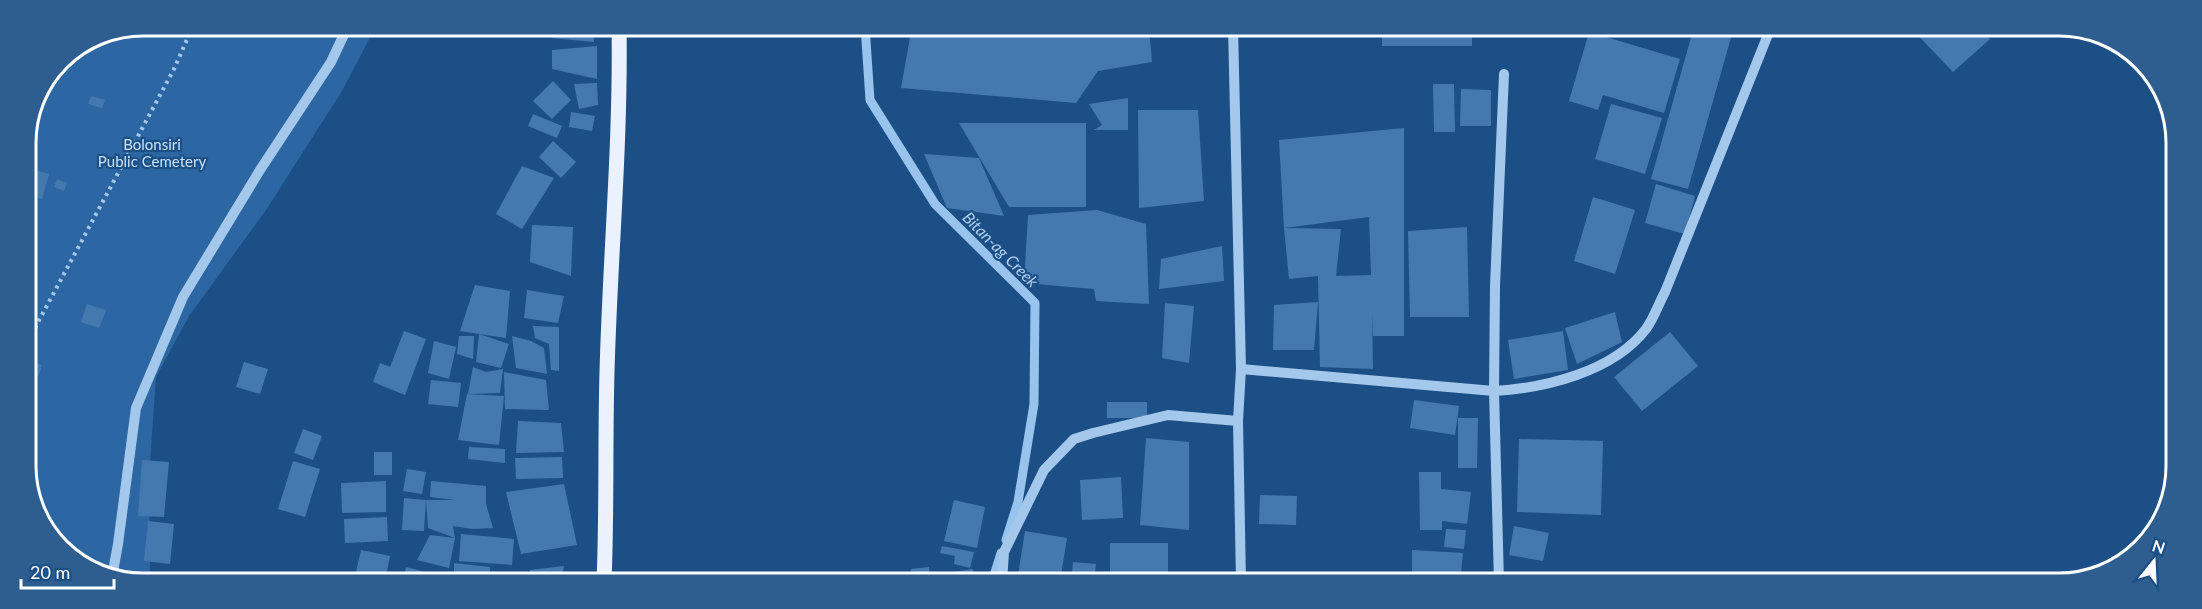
<svg xmlns="http://www.w3.org/2000/svg" width="2202" height="609" viewBox="0 0 2202 609" font-family="Lato,sans-serif">
	<style>
		.green { fill: #2d67a3 }
		.lines { fill: none; stroke-linecap: round; stroke-linejoin: round }
		.stream { stroke: #98c3ed; stroke-width: 9 }
		.building { fill: #4479af }
		.path { stroke: #a4c8eb; stroke-width: 4; stroke-dasharray: 3 4.5; stroke-linecap: butt }
		.minor { stroke: #a4c8eb; stroke-width: 10 }
		.major { stroke: #e9f2fe; stroke-width: 15 }
		.labels { text-anchor: middle; dominant-baseline: central; stroke-width: 4.5; stroke-linejoin: round; paint-order: stroke }
		.park-label { font-size: 15px; fill: #c9e1f8; stroke: #1c4f86 }
		.water-label { font-size: 16px; font-style: italic; fill: #b0d1f3; stroke: #1c4f86 }
		.rim { fill: none; stroke: #fff; stroke-width: 3 }
	</style>
	<rect width="100%" height="100%" fill="#1c4f86"/>
	<path class="green" d="M143,26H376L342,91L266,210L189,316L156,377L149,477L150,580L120,581L60,549L28,489L26,136L35,98L60,60L99,34Z"/>
	<g class="lines">
		<path class="stream" d="M865,26L870,100L935,204L1035,303L1034,404L1018,502L1006,540
			M992,582L1001,553"/>
	</g>
	<path class="building" d="M550,26H593L594,42L552,38Z
		M912,26L1149,27L1152,62L1098,71L1076,103L901,88Z
		M1382,27H1472V46H1382Z
		M1694,27H1734L1688,189L1651,179Z
		M1911,28H1979L1990,39L1953,72Z
		M1589,32L1680,59L1664,113L1603,95L1598,110L1569,101Z
		M597,46V79L552,69V50Z
		M553,81L571,100L552,119L533,101Z
		M597,83L598,105L579,109L574,84Z
		M1433,84H1454L1455,132H1434Z
		M1461,89L1491,90V126H1460Z
		M91,96L105,100L102,108L88,104Z
		M1128,98V130H1094L1102,125L1089,104Z
		M1611,104L1662,118L1645,174L1595,159Z
		M1138,110H1198L1204,201L1139,208Z
		M571,112L595,116L592,131L569,127Z
		M533,114L562,126L557,138L528,126Z
		M959,123H1086V207H1009Z
		M1404,128V336H1373L1372,313L1373,369L1320,367L1318,276L1289,279L1284,228L1341,229L1336,276L1371,275L1369,217L1284,228L1279,140Z
		M553,141L576,162L561,178L539,157Z
		M924,154L979,158L1004,216L947,208Z
		M522,166L554,178L522,229L496,214Z
		M28,168L49,174L42,199L26,194Z
		M57,179L67,183L64,191L54,187Z
		M1656,184L1695,196L1685,234L1645,223Z
		M1593,197L1635,210L1615,274L1574,261Z
		M1097,210L1146,224L1149,304L1096,301L1094,289L1024,283L1028,215Z
		M532,225L573,227L571,276L530,262Z
		M1467,227L1469,317H1410L1408,231Z
		M1222,246L1224,281L1159,289L1161,259Z
		M475,285L510,291L506,338L460,331Z
		M527,290L564,296L558,323L524,318Z
		M1318,302L1314,350H1273L1274,305Z
		M1165,303L1194,306L1189,363L1162,358Z
		M87,304L106,310L99,328L81,322Z
		M1615,312L1622,342L1577,364L1565,328Z
		M533,326L559,327V371L551,370L549,344L535,338Z
		M404,331L426,339L405,395L373,382L380,363L390,367Z
		M1563,331L1568,370L1514,379L1508,340Z
		M1670,332L1698,366L1642,411L1614,377Z
		M479,334L509,344L501,368L476,362Z
		M459,336H474L473,359L457,354Z
		M512,336L531,341L544,348L547,374L516,368Z
		M434,341L456,347L449,379L428,373Z
		M29,361L42,365L38,377L27,374Z
		M244,362L268,369L260,394L236,387Z
		M473,367L486,372L503,369L500,393L468,394Z
		M504,372L546,380L549,410L505,409Z
		M431,380L461,383L458,407L428,404Z
		M467,394L504,396L499,445L458,440Z
		M1414,400L1459,406L1455,435L1410,428Z
		M1107,402H1147V418H1107Z
		M1458,418H1478L1477,468H1458Z
		M518,421L561,423L564,452L516,453Z
		M303,429L322,436L313,460L294,453Z
		M1146,438L1189,442V530L1140,525Z
		M1519,439L1603,441L1601,515L1517,512Z
		M469,447L505,449V463L468,459Z
		M374,452H392V475H374Z
		M562,457L563,478L516,479L515,458Z
		M142,460L169,462L164,517L138,516Z
		M293,461L320,469L305,517L278,509Z
		M407,469L426,472L422,494L403,491Z
		M1419,472H1441V489L1471,492L1467,524L1442,521V530H1420Z
		M1121,477L1123,518L1082,520L1080,480Z
		M386,481V512L342,513L341,483Z
		M431,481L486,486V504L493,528L472,529L453,526L455,538L428,528L426,500H455L430,497Z
		M564,484L577,545L521,554L506,492Z
		M1260,495L1297,496L1296,525L1259,524Z
		M404,498L426,500L424,531L402,530Z
		M954,500L985,507L977,548L944,541Z
		M387,517L388,541L345,543L344,519Z
		M148,521L174,524L170,564L144,561Z
		M1514,526L1549,533L1543,561L1509,555Z
		M1446,529L1466,530L1464,549L1444,547Z
		M1025,531L1067,538L1060,582L1018,575Z
		M461,534L514,539L512,565L459,561Z
		M430,535L455,538L449,568L417,560Z
		M1110,543H1168V582H1110Z
		M942,546L974,552L970,568L954,564L955,556L940,553Z
		M361,550L390,556L385,581H354Z
		M1412,550L1463,553L1460,583H1412Z
		M1073,562L1096,564L1094,582H1071Z
		M454,563L490,567L489,582H454Z
		M564,566L561,582H530V570Z
		M406,567L425,572L423,581H403Z
		M929,567L930,582H912L911,569Z
		M973,569L975,582H939L938,574Z"/>
	<g class="lines">
		<path class="path" d="M27,357L36,326L174,69L193,26
			M28,472L30,476L28,485"/>
		<path class="minor" d="M1233,27L1241,369L1238,421L1241,582
			M1241,369L1494,391C1545,388 1613,372 1646,329C1654,318 1659,303 1665,292L1771,27
			M112,577L118,544L136,408L183,297L260,170L331,62L348,26
			M1002,582L1004,552L1044,470L1074,439L1093,433L1168,415L1238,421
			M1499,583L1494,391L1495,286L1504,74"/>
		<path class="major" d="M604,582C607,512 605,442 607,372C610,257 621,142 619,26"/>
	</g>
	<g class="labels">
		<g class="park-label">
			<text x="152" y="144">Bolonsiri<tspan x="152" dy="17">Public Cemetery</tspan></text>
		</g>
		<g class="water-label">
			<text transform="translate(1001 249) rotate(45)">Bitan-ag Creek</text>
		</g>
	</g>
	<path d="M0 0H2202V609H0ZM143 36H2059A107 107 0 0 1 2166 143V466A107 107 0 0 1 2059 573H143A107 107 0 0 1 36 466V143A107 107 0 0 1 143 36Z" fill="#2e5d90" fill-rule="evenodd"/>
	<path class="rim" d="M143 36H2059A107 107 0 0 1 2166 143V466A107 107 0 0 1 2059 573H143A107 107 0 0 1 36 466V143A107 107 0 0 1 143 36Z"/>
	<g transform="translate(2154 561) rotate(18)" stroke="#1c4f86" stroke-width="4.5" paint-order="stroke">
	<path d="M0-4.5L10 22L0 15L-10 22Z" fill="#ffffff"/>
	<text y="-9" font-size="16" font-weight="bold" text-anchor="middle" fill="#ffffff">N</text>
	</g>
	<path d="M21 579v9h93v-9" fill="none" stroke="#ffffff" stroke-width="3"/>
	<text x="30" y="579" font-size="18" fill="#ffffff" stroke="#1c4f86" stroke-width="4.5" paint-order="stroke">20 m</text>
</svg>
